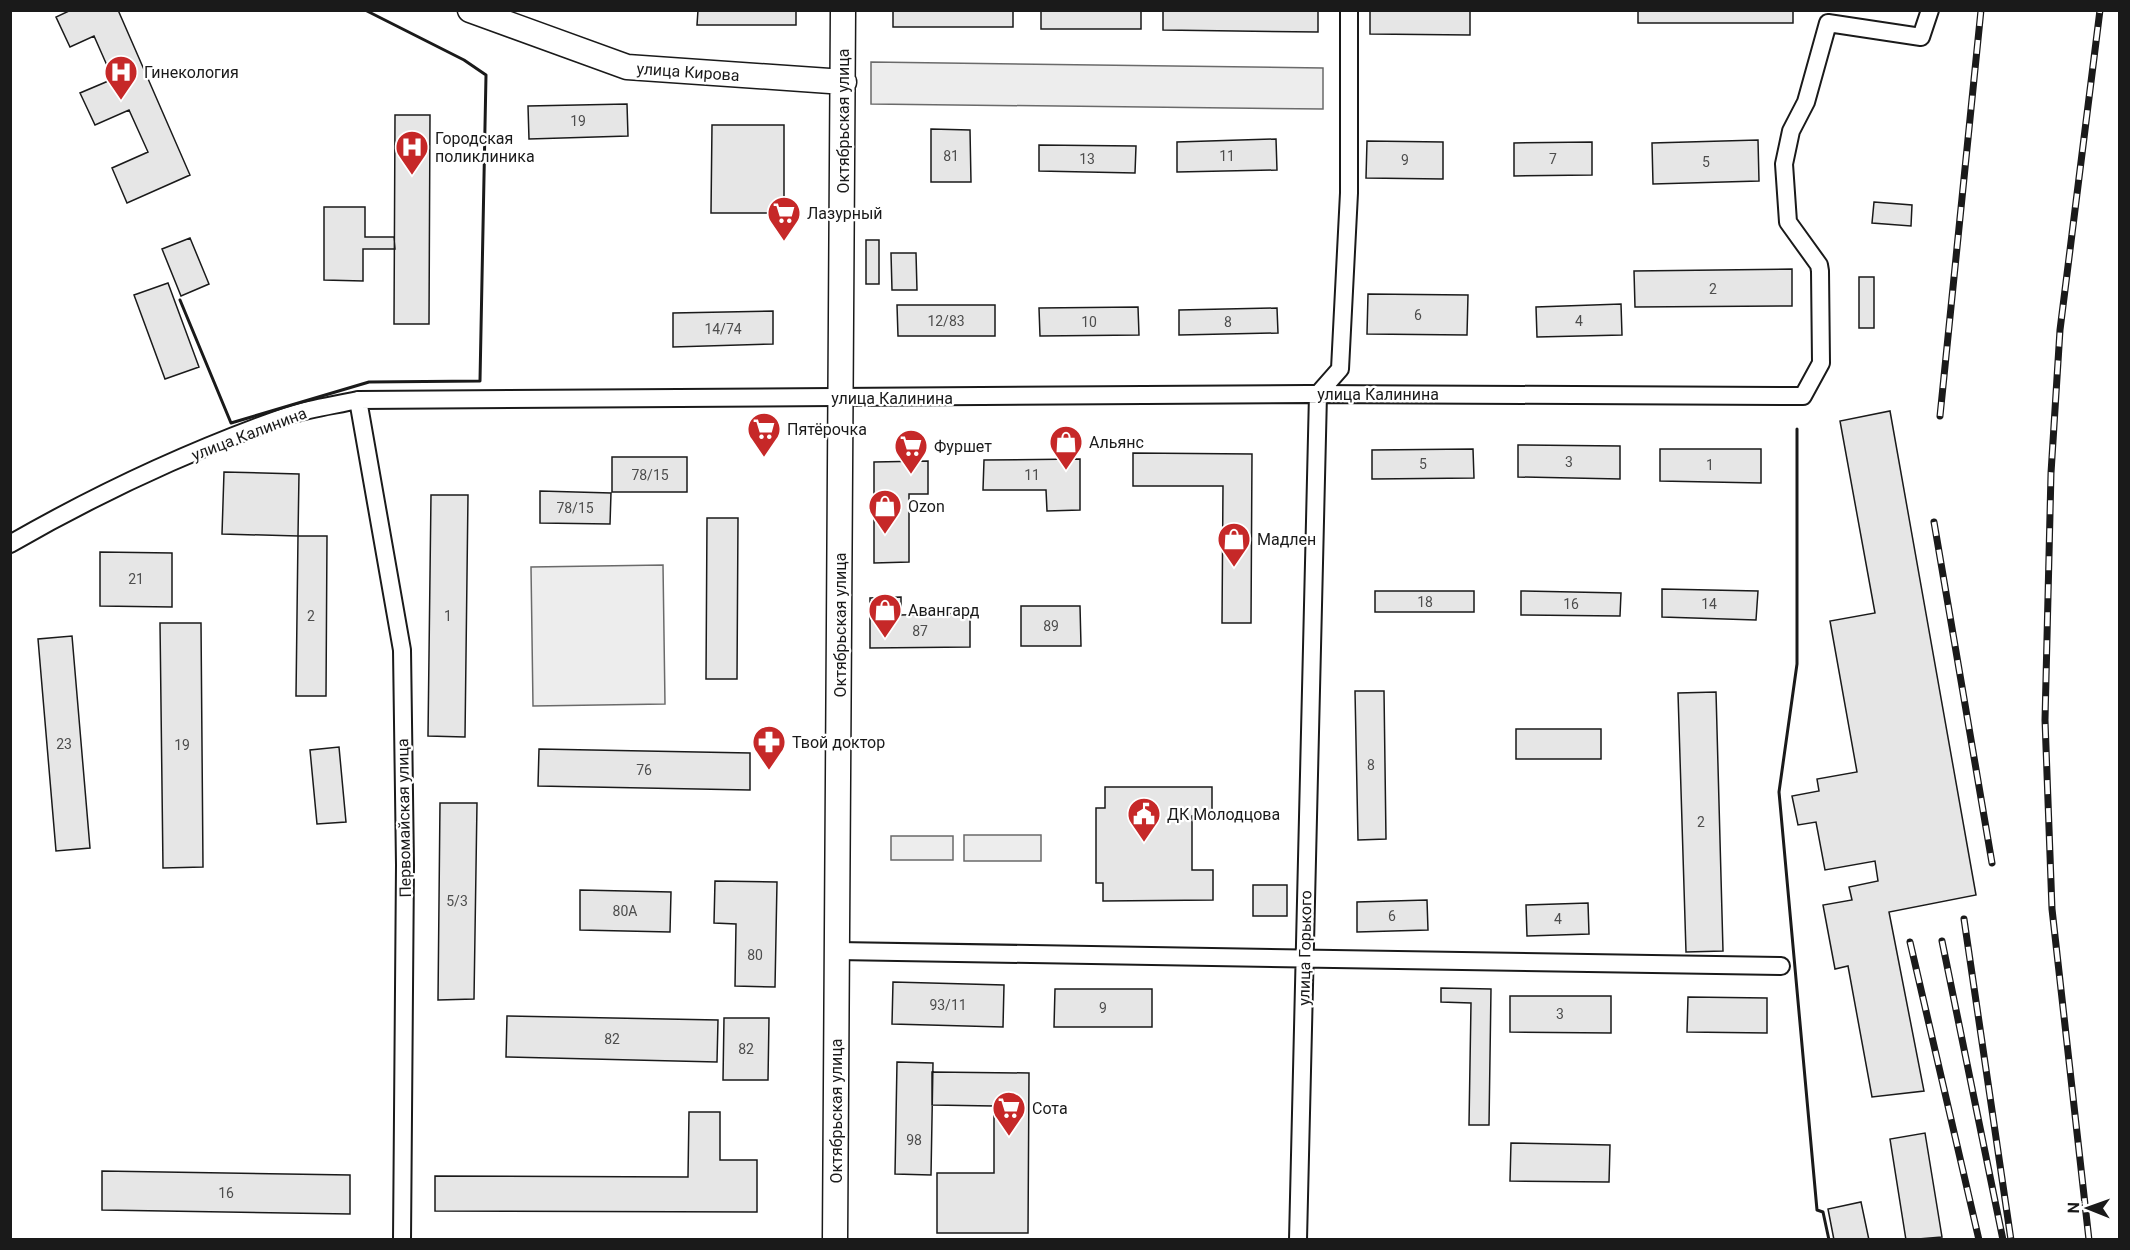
<svg xmlns="http://www.w3.org/2000/svg" width="2130" height="1250" viewBox="0 0 2130 1250" font-family="Roboto,sans-serif">
	<style>
		.built { fill: #ededed; stroke: #6a6a6a; stroke-width: 1.5 }
		.building { fill: #e6e6e6; stroke: #1a1a1a; stroke-width: 1.5 }
		.lines { fill: none; stroke-linecap: round; stroke-linejoin: round }
		.minor-casing { stroke: #1a1a1a; stroke-width: 20 }
		.secondary-casing { stroke: #1a1a1a; stroke-width: 27 }
		.minor { stroke: #fff; stroke-width: 16 }
		.secondary { stroke: #fff; stroke-width: 24 }
		.rail-casing { stroke: #1a1a1a; stroke-width: 7 }
		.rail { stroke: #fff; stroke-width: 4.5; stroke-dasharray: 14; stroke-linecap: butt }
		.wall { stroke: #1a1a1a; stroke-width: 3 }
		.labels { text-anchor: middle; dominant-baseline: central; stroke-width: 4.5; stroke-linejoin: round; paint-order: stroke }
		.number-label { font-size: 14px; fill: #4d4d4d }
		.poi-label { font-size: 16px; fill: #1a1a1a; stroke: #fff; text-anchor: start }
		.street-label { font-size: 16px; fill: #1a1a1a; stroke: #fff }
	</style>
	<rect width="100%" height="100%" fill="#fff"/>
	<path class="built" d="M871,62L1323,68V109L871,104Z
		M663,565L665,704L533,706L531,567Z
		M964,835H1041V861H964Z
		M891,836H953V860H891Z"/>
	<path class="building" d="M71,10H118L190,175L127,203L112,168L148,152L129,110L95,125L80,93L113,79L94,36L70,47L56,17Z
		M698,10H796V25H697Z
		M893,10H1013V27H893Z
		M1041,10H1141V29H1041Z
		M1163,10H1318V32L1163,30Z
		M1370,10H1470V35L1370,34Z
		M1638,10H1793V23H1638Z
		M627,104L628,136L529,139L528,106Z
		M395,115H430L429,324H394Z
		M712,125H784V213H711Z
		M931,129L970,130L971,182H931Z
		M1276,139L1277,170L1177,172V142Z
		M1758,140L1759,181L1653,184L1652,143Z
		M1367,141L1443,142V179L1366,178Z
		M1592,142V175L1514,176V143Z
		M1039,145L1136,146L1135,173L1039,171Z
		M1874,202L1912,205L1911,226L1872,223Z
		M324,207H365V237H394L395,249H363V281L324,280Z
		M190,238L209,284L181,296L162,249Z
		M866,240H879V284H866Z
		M891,253H916L917,290H892Z
		M1792,269V306L1635,307L1634,271Z
		M1859,277H1874V328H1859Z
		M168,283L199,367L165,379L134,295Z
		M1368,294L1468,295L1467,335L1367,334Z
		M1621,304L1622,335L1537,337L1536,307Z
		M897,305H995V336H898Z
		M1138,307L1139,335L1040,336L1039,308Z
		M1277,308L1278,333L1179,335V310Z
		M773,311V344L673,347V313Z
		M1890,411L1976,895L1889,912L1924,1091L1872,1097L1848,966L1835,969L1823,905L1852,900L1849,887L1878,881L1875,861L1825,870L1816,822L1798,825L1792,796L1819,791L1817,779L1857,772L1830,621L1875,613L1840,421Z
		M1518,445L1620,446V479L1518,477Z
		M1473,449L1474,478L1372,479V450Z
		M1660,449H1761V483L1660,481Z
		M1133,453L1252,454L1251,623H1222L1223,486H1133Z
		M612,457H687V492H612Z
		M1080,459V510L1047,511L1046,490H983L984,460Z
		M928,461V494H909V562L874,563V462Z
		M224,472L299,474L298,536L222,534Z
		M540,491L611,493L610,524L540,523Z
		M431,495H468L465,737L428,736Z
		M707,518H738L737,679H706Z
		M298,536H327L326,696H296Z
		M100,552L172,553V607L100,606Z
		M1662,589L1758,591L1756,620L1662,617Z
		M1375,591H1474V612H1375Z
		M1521,591L1621,593L1620,616L1521,615Z
		M901,597V615L970,613V647L870,648V598Z
		M1021,606H1080L1081,646H1021Z
		M160,623H201L203,867L163,868Z
		M72,636L90,848L56,851L38,639Z
		M1355,691H1384L1386,839L1358,840Z
		M1716,692L1723,951L1686,952L1678,693Z
		M1516,729H1601V759H1516Z
		M339,747L346,822L317,824L310,750Z
		M539,749L750,753V790L538,786Z
		M1105,787H1212V815L1192,816V870H1213V900L1103,901V883H1096V808H1105Z
		M440,803H477L474,999L438,1000Z
		M715,881L777,882L775,987L735,986L736,924L714,923Z
		M1253,885H1287V916H1253Z
		M580,890L671,892L670,932L580,930Z
		M1427,900L1428,930L1357,932V902Z
		M1588,903L1589,934L1527,936L1526,905Z
		M893,982L1004,985L1003,1027L892,1024Z
		M1441,988L1491,989L1489,1125H1469L1471,1003L1441,1002Z
		M1055,989H1152V1027H1054Z
		M1510,996H1611V1033L1510,1032Z
		M1688,997L1767,998V1033L1687,1032Z
		M507,1016L718,1020L717,1062L506,1057Z
		M724,1018H769L768,1080H723Z
		M897,1062L933,1063L931,1175L895,1174Z
		M932,1072L1029,1073L1028,1233H937V1173H994V1106L932,1105Z
		M689,1112H720V1160H757V1212L435,1211V1176L688,1177Z
		M1925,1133L1942,1237L1906,1240L1890,1139Z
		M1511,1143L1610,1145L1609,1182L1510,1181Z
		M102,1171L350,1175V1214L102,1210Z
		M1861,1202L1869,1240H1834L1828,1209Z"/>
	<g class="lines">
		<g class="minor-casing">
			<path id="minor" d="M358,400L402,650L405,865L402,1240
				M10,544C97,494 196,448 290,415C312,408 336,405 358,400L1308,394L1803,396L1821,363L1820,271L1819,265L1788,222L1784,164L1791,131L1806,102L1828,23L1921,37L1930,10
				M837,951L1781,966
				M1298,1240L1318,394L1340,369L1349,193V10"/>
		</g>
		<g class="secondary-casing">
			<path id="secondary" d="M470,10L627,67L844,82
				M835,1240L843,10"/>
		</g>
		<use href="#minor" class="minor"/>
		<use href="#secondary" class="secondary"/>
		<g class="rail-casing">
			<path id="rail" d="M1940,416L1981,10
				M1934,522L1992,863
				M1964,919L2011,1240
				M1942,941L2003,1240
				M1910,942L1979,1240
				M2089,1240L2052,909L2045,720L2051,473L2060,330L2100,10"/>
		</g>
		<use href="#rail" class="rail"/>
		<path class="wall" d="M180,300L231,423L369,382L480,381L486,75L464,60L365,10
			M1797,429V664L1779,792L1817,1210L1823,1212L1829,1240"/>
	</g>
	<defs>
		<g id="hospital-pin" transform="scale(1.725)"><path d="M0 17L-7.5 6A9.5 9.5 0 1 1 7.5 6Z" fill="#c62828" stroke="#fff"/><path d="M-5-5h3v3.5h4V-5h3V5h-3V1.5h-4V5h-3Z" fill="#fff"/></g>
		<g id="supermarket-pin" transform="scale(1.725)"><path d="M0 17L-7.5 6A9.5 9.5 0 1 1 7.5 6Z" fill="#c62828" stroke="#fff"/><path d="M-6-5.5h2.5l.6 2H6L4.5 2H-2.5L-4.4-4H-6ZM-1.5 3.2a1.3 1.3 0 1 0 .1 0ZM3 3.2a1.3 1.3 0 1 0 .1 0Z" fill="#fff"/></g>
		<g id="shop-pin" transform="scale(1.725)"><path d="M0 17L-7.5 6A9.5 9.5 0 1 1 7.5 6Z" fill="#c62828" stroke="#fff"/><path d="M-5-2.5h2.3a2.7 3.5 0 0 1 5.4 0H5L5.5 6h-11ZM-1.5-2.5h3a1.5 2.3 0 0 0-3 0Z" fill="#fff"/></g>
		<g id="pharmacy-pin" transform="scale(1.725)"><path d="M0 17L-7.5 6A9.5 9.5 0 1 1 7.5 6Z" fill="#c62828" stroke="#fff"/><path d="M-2-6h4v4h4v4h-4v4h-4v-4h-4v-4h4Z" fill="#fff"/></g>
		<g id="civic-pin" transform="scale(1.725)"><path d="M0 17L-7.5 6A9.5 9.5 0 1 1 7.5 6Z" fill="#c62828" stroke="#fff"/><path d="M-.6-6.5H3V-4.5H.6V-3L4-1V1h2V6H-6V1h2V-1L-.6-3ZM-1.2 2.5V6h2.4V2.5Z" fill="#fff"/></g>
	</defs>
	<g fill-rule="evenodd">
		<use href="#hospital-pin" x="121" y="72"/>
		<use href="#hospital-pin" x="412" y="147"/>
		<use href="#supermarket-pin" x="784" y="213"/>
		<use href="#supermarket-pin" x="764" y="429"/>
		<use href="#shop-pin" x="1066" y="442"/>
		<use href="#supermarket-pin" x="911" y="446"/>
		<use href="#shop-pin" x="885" y="506"/>
		<use href="#shop-pin" x="1234" y="539"/>
		<use href="#shop-pin" x="885" y="610"/>
		<use href="#pharmacy-pin" x="769" y="742"/>
		<use href="#civic-pin" x="1144" y="814"/>
		<use href="#supermarket-pin" x="1009" y="1108"/>
	</g>
	<g class="labels">
		<g class="number-label">
			<text x="578" y="121">19</text>
			<text x="951" y="156">81</text>
			<text x="1227" y="156">11</text>
			<text x="1087" y="159">13</text>
			<text x="1553" y="159">7</text>
			<text x="1405" y="160">9</text>
			<text x="1706" y="162">5</text>
			<text x="1713" y="289">2</text>
			<text x="1418" y="315">6</text>
			<text x="946" y="321">12/83</text>
			<text x="1579" y="321">4</text>
			<text x="1089" y="322">10</text>
			<text x="1228" y="322">8</text>
			<text x="723" y="329">14/74</text>
			<text x="1569" y="462">3</text>
			<text x="1423" y="464">5</text>
			<text x="1710" y="465">1</text>
			<text x="650" y="475">78/15</text>
			<text x="1032" y="475">11</text>
			<text x="575" y="508">78/15</text>
			<text x="136" y="579">21</text>
			<text x="1425" y="602">18</text>
			<text x="1571" y="604">16</text>
			<text x="1709" y="604">14</text>
			<text x="311" y="616">2</text>
			<text x="448" y="616">1</text>
			<text x="1051" y="626">89</text>
			<text x="920" y="631">87</text>
			<text x="64" y="744">23</text>
			<text x="182" y="745">19</text>
			<text x="1371" y="765">8</text>
			<text x="644" y="770">76</text>
			<text x="1701" y="822">2</text>
			<text x="457" y="901">5/3</text>
			<text x="625" y="911">80А</text>
			<text x="1392" y="916">6</text>
			<text x="1558" y="919">4</text>
			<text x="755" y="955">80</text>
			<text x="948" y="1005">93/11</text>
			<text x="1103" y="1008">9</text>
			<text x="1560" y="1014">3</text>
			<text x="612" y="1039">82</text>
			<text x="746" y="1049">82</text>
			<text x="914" y="1140">98</text>
			<text x="226" y="1193">16</text>
		</g>
		<g class="poi-label">
			<text x="144" y="72">Гинекология</text>
			<text x="435" y="138">Городская<tspan x="435" dy="18">поликлиника</tspan></text>
			<text x="807" y="213">Лазурный</text>
			<text x="787" y="429">Пятёрочка</text>
			<text x="1089" y="442">Альянс</text>
			<text x="934" y="446">Фуршет</text>
			<text x="908" y="506">Ozon</text>
			<text x="1257" y="539">Мадлен</text>
			<text x="908" y="610">Авангард</text>
			<text x="792" y="742">Твой доктор</text>
			<text x="1167" y="814">ДК Молодцова</text>
			<text x="1032" y="1108">Сота</text>
		</g>
		<g class="street-label">
			<text transform="translate(688 72) rotate(4)">улица Кирова</text>
			<text transform="translate(843 121) rotate(-90)">Октябрьская улица</text>
			<text x="1378" y="394">улица Калинина</text>
			<text x="892" y="398">улица Калинина</text>
			<text transform="translate(249 434) rotate(-21)">улица Калинина</text>
			<text transform="translate(840 625) rotate(-90)">Октябрьская улица</text>
			<text transform="translate(404 818) rotate(-91)">Первомайская улица</text>
			<text transform="translate(1305 948) rotate(-89)">улица Горького</text>
			<text transform="translate(836 1111) rotate(-90)">Октябрьская улица</text>
		</g>
	</g>
	<rect width="2130" height="1250" fill="none" stroke="#1a1a1a" stroke-width="24"/>
	<g transform="translate(2088 1208) rotate(271)" stroke="#ffffff" stroke-width="4.5" paint-order="stroke">
	<path d="M0-4.5L10 22L0 15L-10 22Z" fill="#1a1a1a"/>
	<text y="-9" font-size="16" font-weight="bold" text-anchor="middle" fill="#1a1a1a">N</text>
	</g>
</svg>
